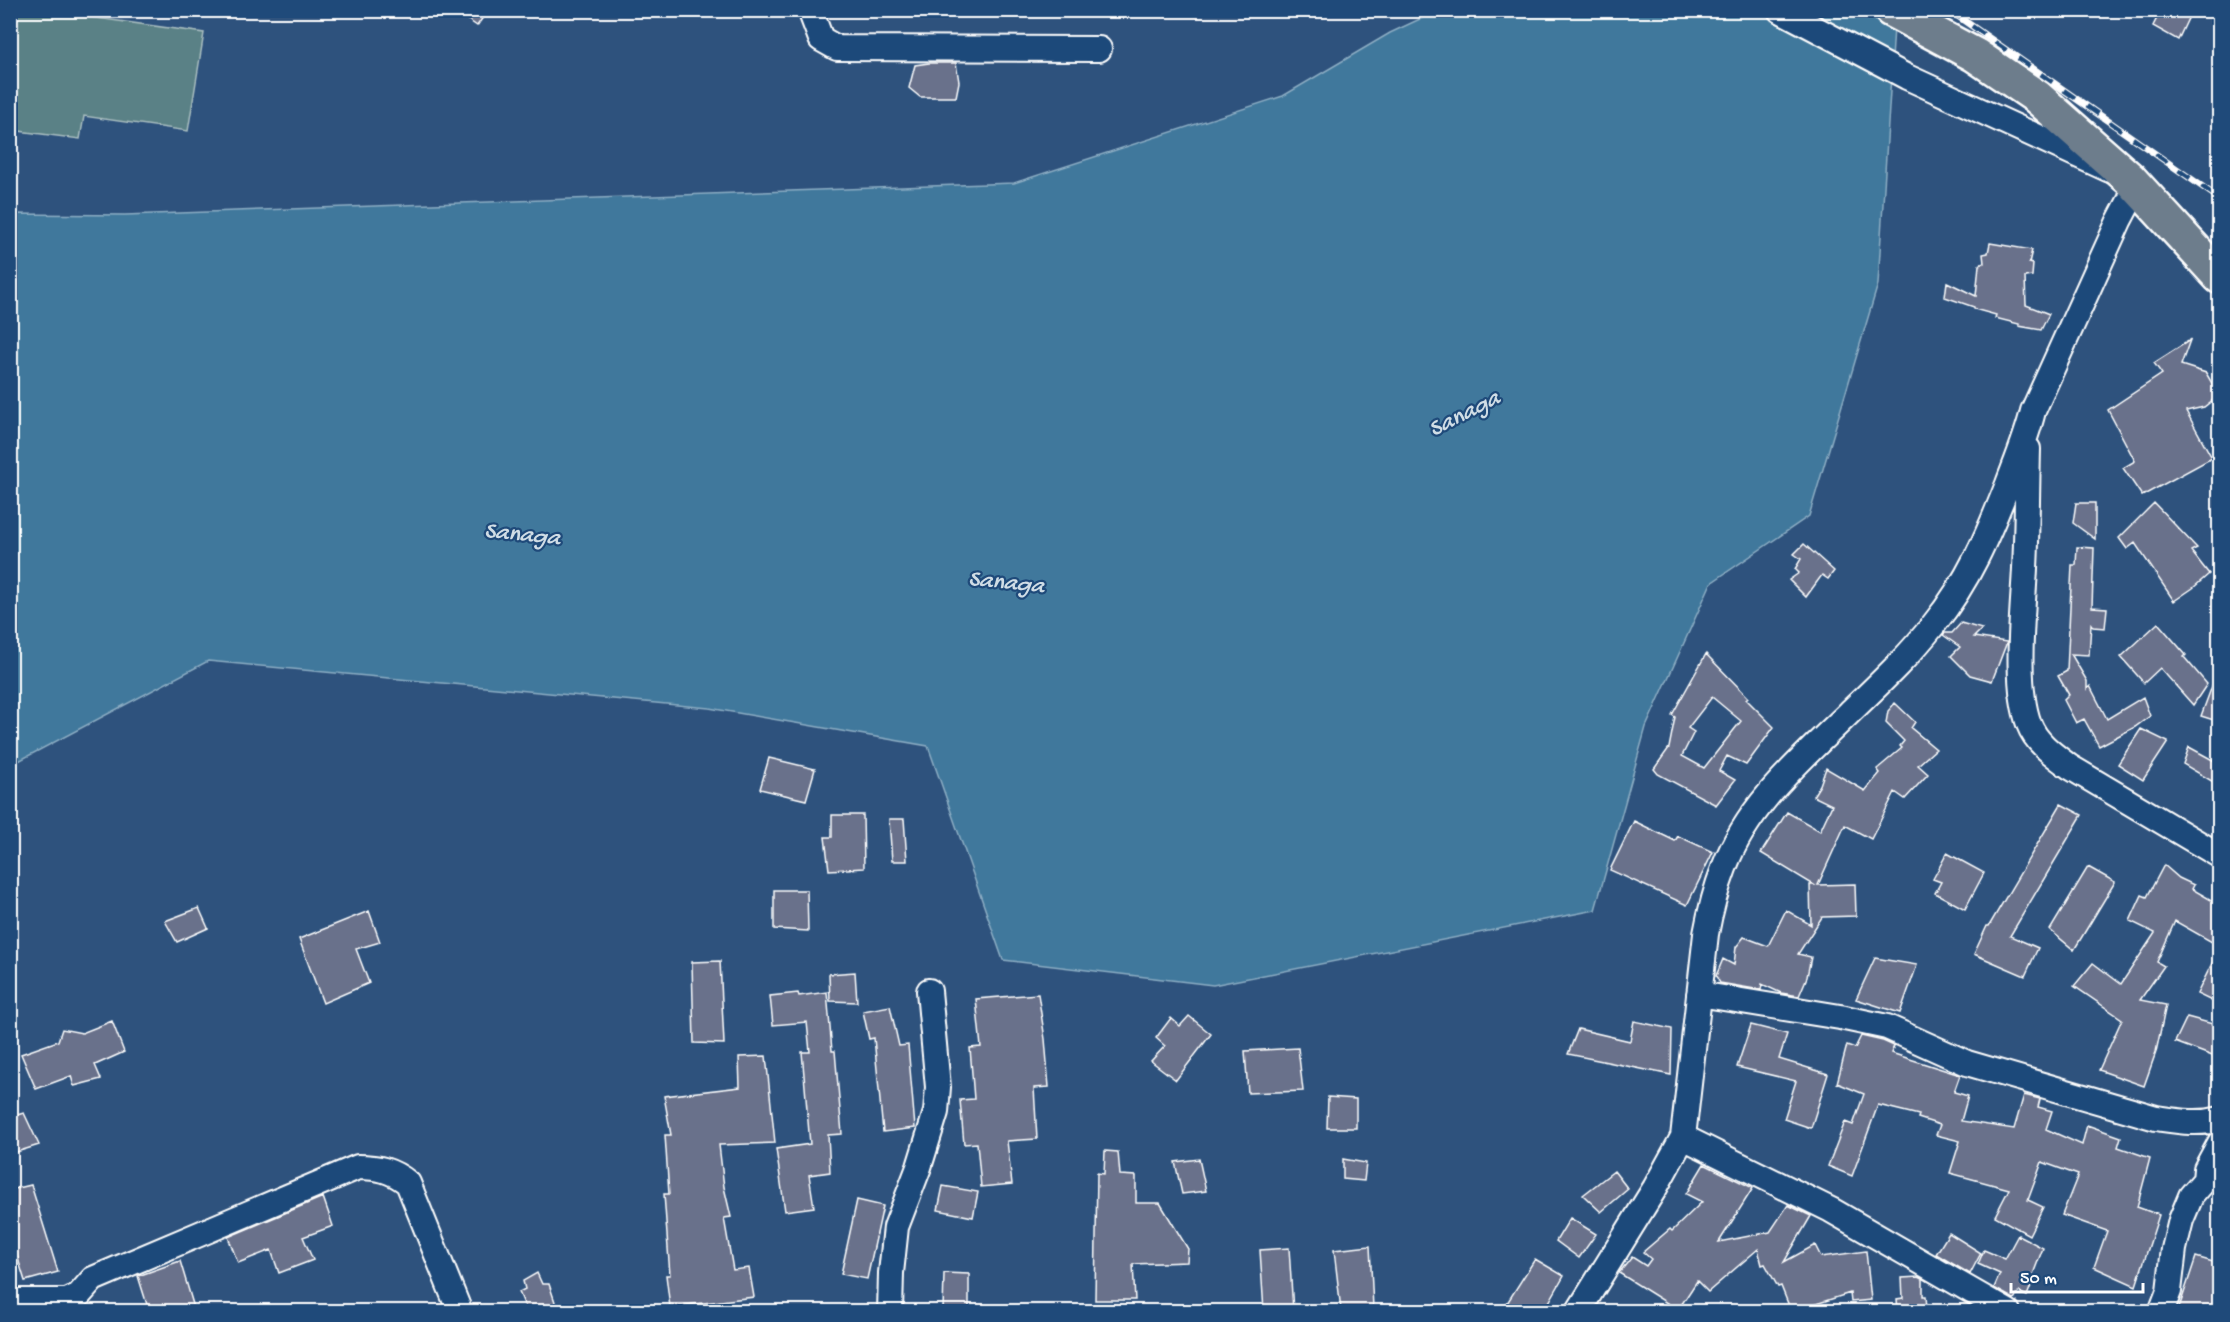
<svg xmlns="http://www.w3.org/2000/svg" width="2230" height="1322" viewBox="0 0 2230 1322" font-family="'Gochi Hand',sans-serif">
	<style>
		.green { fill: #5a8186; stroke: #acc0c2; stroke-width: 1.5 }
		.water { fill: #41789c; stroke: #8daec4; stroke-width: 1.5 }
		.building { fill: #69718b; stroke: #fff; stroke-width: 1.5; fill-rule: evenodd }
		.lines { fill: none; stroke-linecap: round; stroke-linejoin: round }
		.minor-casing { stroke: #fff; stroke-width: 28 }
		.highway-casing { stroke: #fff; stroke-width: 38 }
		.minor { stroke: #1f4a7a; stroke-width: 24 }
		.highway { stroke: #6d7d8c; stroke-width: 33 }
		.rail-casing { stroke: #fff; stroke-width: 7 }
		.rail { stroke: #1f4a7a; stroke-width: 4.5; stroke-dasharray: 14; stroke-linecap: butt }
		.labels { text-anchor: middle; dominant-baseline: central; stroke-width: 4.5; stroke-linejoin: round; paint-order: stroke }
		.water-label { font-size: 24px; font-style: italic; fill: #d0dde6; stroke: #1f4a7a }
	</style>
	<rect width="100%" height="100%" fill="#2e527d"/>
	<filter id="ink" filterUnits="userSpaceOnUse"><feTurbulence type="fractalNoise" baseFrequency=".0167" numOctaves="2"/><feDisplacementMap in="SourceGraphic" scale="12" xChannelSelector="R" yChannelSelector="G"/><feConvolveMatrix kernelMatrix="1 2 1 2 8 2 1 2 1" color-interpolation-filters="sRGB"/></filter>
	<g filter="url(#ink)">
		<path class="green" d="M11,10L47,11L204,33L188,131L84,116L80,139L11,130Z"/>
		<path class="water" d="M1437,11H1895L1878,284L1809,516L1711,583L1646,727L1595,910L1213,985L1003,960L928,746L709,708L208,661L11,765V214L125,215L1014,183L1283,96L1390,33Z"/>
		<path class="building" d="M454,10H488L477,26Z
			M2161,10H2192L2178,40L2153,26Z
			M929,63H956L959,82L956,97H920L909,88L915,65Z
			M1990,243L2032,250L2029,263L2033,264L2032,276L2025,277L2026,305L2049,314L2041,330L2019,326V324L1995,318L1996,315L1974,309V307L1945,297L1947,282L1976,296L1979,265L1984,263L1983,254L1988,253Z
			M2190,340L2181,365L2206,373L2219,395L2204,407L2186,411L2212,458L2142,496L2123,468L2135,461L2108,410L2162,374L2154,363Z
			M2076,503H2095V539L2073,523Z
			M2154,503L2197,548L2191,551L2209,574L2193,588L2174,601L2135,543L2127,549L2119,538Z
			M1804,544L1834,571L1828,579L1822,575L1806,597L1789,580L1799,573L1795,569L1801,559L1794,554Z
			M2077,547L2094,548L2092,607L2107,608L2105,628L2093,627L2091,624L2089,655L2071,654L2087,681V689L2090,686L2107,719L2143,697L2150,716L2135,727L2099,746L2084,719L2076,723L2064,700L2069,695L2058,676L2067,671L2072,565H2076Z
			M1961,623L1982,629L1974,637L2007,642L1992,681L1970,675L1951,656L1960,647L1943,635L1945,633H1952Z
			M2158,623L2186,655L2184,657L2207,684L2193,705L2160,668L2144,683L2121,657Z
			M1706,654L1748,697L1746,699L1774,727L1746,765L1727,756L1719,771L1735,780L1716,805L1658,774L1654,769L1669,748L1675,717L1672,715ZM1712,697L1741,721L1704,768L1682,756L1694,732L1688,728Z
			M2218,670H2220V722L2201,716Z
			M1895,703L1915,722L1911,728L1936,749L1918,765L1928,774L1905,799L1895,792L1871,839L1845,825L1818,885L1855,884L1856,916L1822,917L1798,954L1811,957L1807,977L1799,996L1781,993L1762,984L1761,990L1720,983L1716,976L1723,959L1734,965L1736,947L1744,937L1768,946L1786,910L1811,925L1810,885H1814L1761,853L1787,812L1820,831L1832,805L1813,796L1820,785L1826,768L1865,791L1880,773L1877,769L1902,748L1900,746L1904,741L1886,723L1888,711Z
			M2141,729L2168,742L2143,780L2118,764Z
			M2189,747L2220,764V786L2183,764Z
			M769,758L815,769L806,800L760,789Z
			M2061,804L2082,815L2010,936L2038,948L2025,976L1974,954L1987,926H1989Z
			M832,815H863L864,868L829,870L825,837H832Z
			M889,819H904L907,861H892Z
			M1634,821L1675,841L1678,836L1713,852L1687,905L1610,870Z
			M1947,853L1984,873L1965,909L1935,893L1941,882L1933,879Z
			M2164,865L2179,878L2194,885L2192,889L2220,905L2219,946L2175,921L2157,962L2164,966L2140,1000L2166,1005L2156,1052L2144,1086L2099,1070L2122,1019L2074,986L2093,963L2121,984L2155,933L2130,921L2142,895L2147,897Z
			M2088,867L2115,882L2074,950L2050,930Z
			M774,890H807L808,931L774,929Z
			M199,908L208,928L177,942L165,921Z
			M369,911L380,942L356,949L369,983L323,1003L299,939Z
			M2220,947V1005L2197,994Z
			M1875,958L1917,965L1900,1013L1856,999Z
			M720,961L724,1044L694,1043L692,962Z
			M855,972L857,1002L830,1001L829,974Z
			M827,992L832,1051H835L842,1134L828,1135L830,1172L809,1175L814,1207L785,1211L776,1149L810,1144L802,1052H810L807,1022L773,1025L770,996L798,993L799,996Z
			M1038,994L1045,1039L1049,1087L1034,1088L1037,1139L1007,1141L1012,1184L981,1187L977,1143L964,1144L960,1100L974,1099L970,1048L981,1047L976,999Z
			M890,1006L899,1046L908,1045L915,1128L883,1132L874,1038L869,1039L863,1011Z
			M1189,1016L1211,1034L1176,1080L1151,1061L1165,1046L1156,1038L1171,1018L1180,1026Z
			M2187,1017L2220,1026V1042L2215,1057L2175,1042Z
			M112,1021L124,1052L95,1065L101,1079L74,1086L71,1076L36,1089L21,1054L58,1041L62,1029L82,1033Z
			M1634,1021L1672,1029L1671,1075L1568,1054L1578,1029L1630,1041Z
			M1751,1025L1787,1034L1779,1059L1828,1074L1811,1128L1784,1119L1796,1081L1737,1067Z
			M1861,1036L1883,1041L1894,1046L1891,1053L1960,1075L1954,1092L1968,1096L1961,1121L2014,1129L2024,1095L2040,1099L2038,1107L2052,1111L2046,1129L2082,1145L2087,1125L2121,1137L2118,1147L2150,1158L2137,1207L2159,1215L2136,1286L2094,1267L2107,1231L2062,1215L2078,1175L2042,1162L2028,1200L2043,1207L2029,1235L1995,1216L2009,1189L1950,1173L1960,1141L1936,1135L1940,1125L1918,1118L1919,1115L1878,1105L1852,1176L1828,1166L1845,1122L1853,1125L1864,1094L1837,1083L1847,1045L1855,1048Z
			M1298,1048L1303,1091L1248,1093L1245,1051Z
			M766,1056L775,1143L719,1145L724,1187L731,1217L724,1218L733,1270L749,1268L754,1297L670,1307L666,1275H670L664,1194H669L665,1135H671L664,1096L740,1087L739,1057Z
			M1328,1097L1356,1099V1128H1327Z
			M24,1113L39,1145L10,1154V1117Z
			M1105,1151L1118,1152L1120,1175L1136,1176V1203H1160L1188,1249L1187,1262L1133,1264L1135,1300H1095L1097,1173L1104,1174Z
			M1199,1159L1206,1191L1182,1194L1175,1162Z
			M1343,1159L1366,1163L1364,1181L1343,1179Z
			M1704,1164L1753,1188L1719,1242L1770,1232L1788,1205L1811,1216L1784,1262L1815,1245L1821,1257L1866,1251L1871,1300L1851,1302L1850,1293L1813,1305L1815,1311H1791L1781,1286L1778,1287L1765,1264L1762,1265L1758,1249L1708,1292L1697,1281L1678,1310L1619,1273L1632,1257L1646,1266L1651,1259L1643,1252L1670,1229L1672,1231L1702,1202L1686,1194Z
			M1614,1171L1628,1189L1601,1212L1583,1195Z
			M31,1185L58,1272L25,1281L10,1233V1190Z
			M943,1186L978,1192L973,1217L938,1210Z
			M323,1197L333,1226L303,1237L313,1260L279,1273L271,1250L238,1263L228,1237Z
			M857,1200L883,1206L867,1279L841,1274Z
			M1570,1218L1596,1234L1579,1258L1556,1241Z
			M1949,1233L1981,1253L1970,1274L1936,1254Z
			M2018,1235L2043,1248L2030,1282L2032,1283L2027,1296L2019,1292L2014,1299L1994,1288L2000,1274L1978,1264L1984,1250L2005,1259Z
			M1370,1246L1373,1308L1341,1310L1334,1250Z
			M1289,1248L1293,1311H1264L1260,1250Z
			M2196,1257L2220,1264V1298L2213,1311H2178Z
			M1535,1259L1564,1276L1544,1311H1502Z
			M180,1261L195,1311H149L138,1276Z
			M537,1273L542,1284H549L558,1311H527L519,1292L525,1289L523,1281Z
			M944,1273L969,1274V1311H943Z
			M1919,1277L1923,1279V1296H1926L1927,1309L1898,1311L1897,1299L1903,1298L1902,1278Z"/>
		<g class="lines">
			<g class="minor-casing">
				<path id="minor" d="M810,10L821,39L837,48L1099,49
					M1780,10L1907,77L2110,170
					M2028,449C2027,489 2027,529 2025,568C2023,612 2014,684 2029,724C2036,743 2054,755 2070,767L2220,856
					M1699,994L1840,1017L1887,1027L1967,1063L2156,1118C2177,1121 2198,1125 2220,1119
					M1683,1137L1831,1210L2008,1312
					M10,1301H67L79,1295L93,1279L358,1167C378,1167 392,1170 408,1183L460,1312
					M890,1312L891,1273L896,1227L919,1167L936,1112L938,1087L929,991
					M1578,1312L1655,1188L1683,1137L1706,934C1710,912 1716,889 1724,868C1748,804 1802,759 1849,713C1878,685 1909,656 1934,624C1969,581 1988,535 2008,484C2017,460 2027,436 2033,411L2119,221L2137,187
					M2161,1312L2169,1291L2174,1249L2181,1220L2191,1196L2205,1180L2206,1169L2220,1143"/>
			</g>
			<g class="highway-casing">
				<path id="highway" d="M1891,10L1975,55L2037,97L2130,179L2220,277"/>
			</g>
			<use href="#minor" class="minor"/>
			<use href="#highway" class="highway"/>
			<g class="rail-casing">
				<path id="rail" d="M1949,10L2220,199"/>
			</g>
			<use href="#rail" class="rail"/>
		</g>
	</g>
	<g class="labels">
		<g class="water-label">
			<text transform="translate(1465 415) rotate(-27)">Sanaga</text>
			<text transform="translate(522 536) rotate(6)">Sanaga</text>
			<text transform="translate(1006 584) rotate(6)">Sanaga</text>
		</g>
	</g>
	<rect width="2230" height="1322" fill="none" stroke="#1f4a7a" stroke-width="36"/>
	<rect x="18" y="18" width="2194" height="1286" fill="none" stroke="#fff" stroke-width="2" filter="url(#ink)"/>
	<path d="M2011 1283v9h132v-9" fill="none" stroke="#ffffff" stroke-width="3"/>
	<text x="2020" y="1283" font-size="18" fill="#ffffff" stroke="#1f4a7a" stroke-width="4.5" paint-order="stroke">50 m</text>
</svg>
